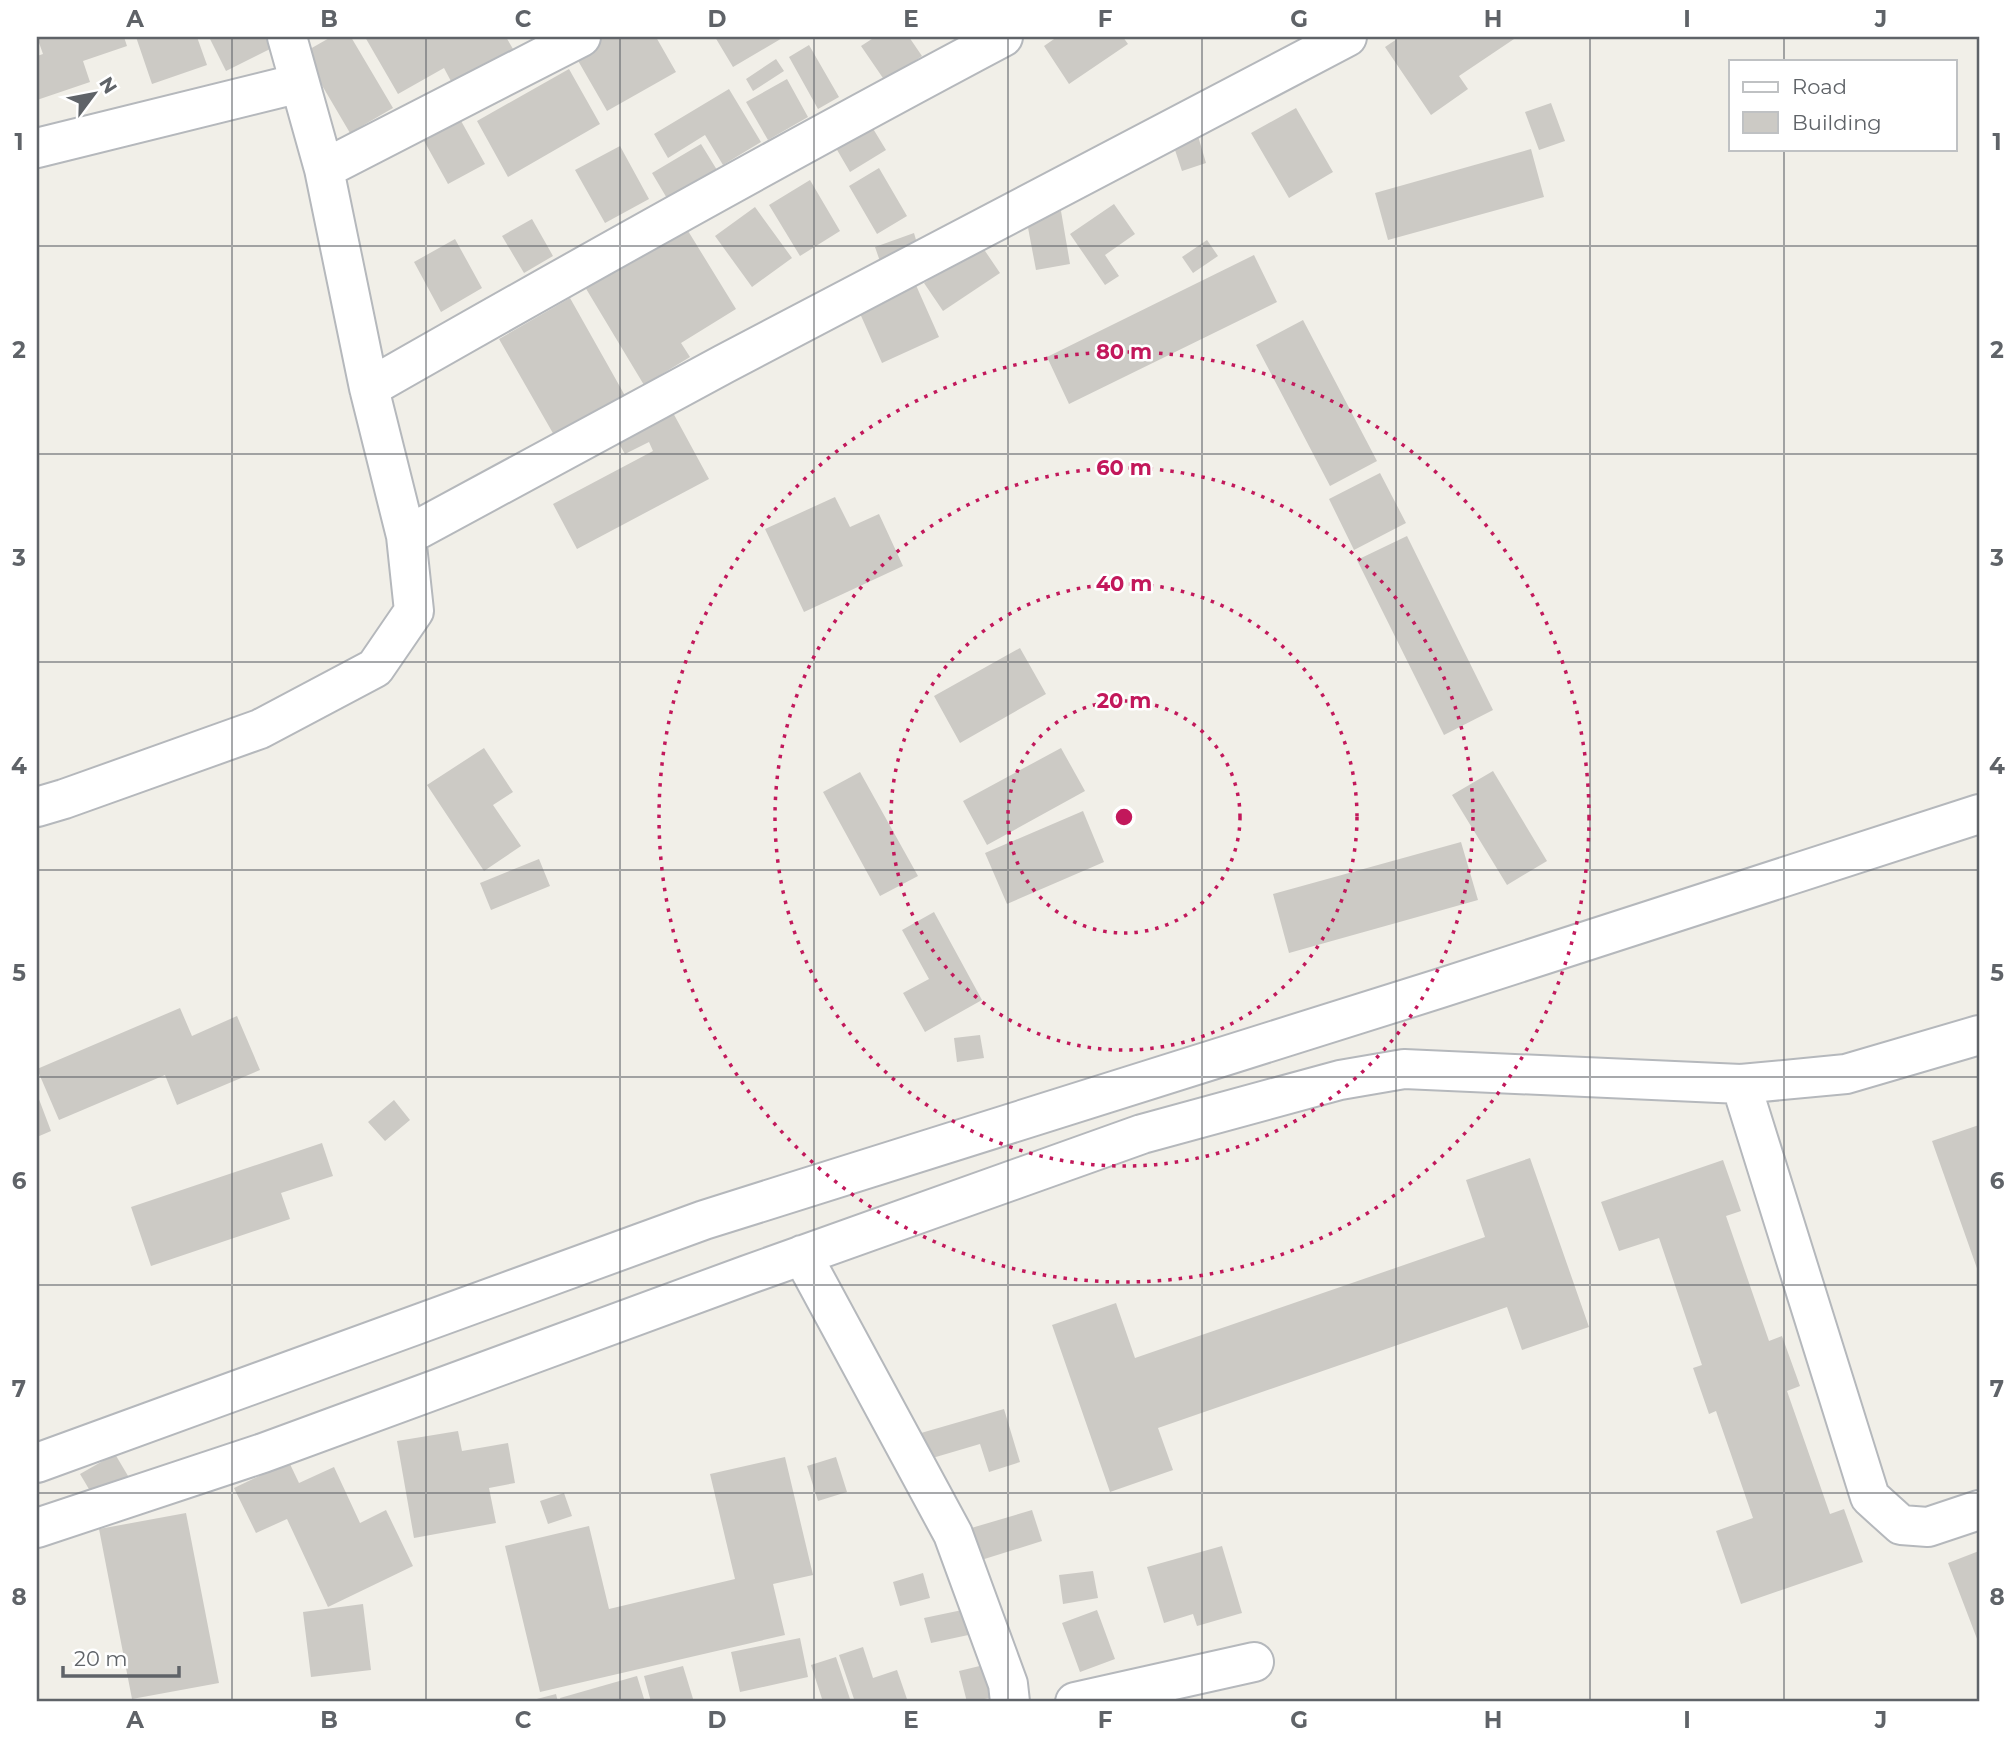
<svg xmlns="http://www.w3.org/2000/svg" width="2016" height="1739" viewBox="0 0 2016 1739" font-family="Montserrat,sans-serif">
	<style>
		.building { fill: #cccac5 }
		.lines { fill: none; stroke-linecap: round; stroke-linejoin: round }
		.minor-casing { stroke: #b5b8bc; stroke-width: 42 }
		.minor { stroke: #fff; stroke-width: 38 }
		.grid { fill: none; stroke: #5f6368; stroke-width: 2; stroke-opacity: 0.55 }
		.ring { fill: none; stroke: #c2185b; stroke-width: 3.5; stroke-dasharray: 3.5 7 }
		.centre { fill: #c2185b; stroke: #fff; stroke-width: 3.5 }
		.ring-label { font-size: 21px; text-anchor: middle; font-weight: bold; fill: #c2185b; stroke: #fff; stroke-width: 5; stroke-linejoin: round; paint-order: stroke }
		.neatline { fill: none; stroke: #5f6368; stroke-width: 2.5 }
		.grid-label { font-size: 23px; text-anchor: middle; font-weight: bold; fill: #5f6368 }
	</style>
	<rect width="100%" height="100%" fill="#f1efe8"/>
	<path class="building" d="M37,37H124L127,46L83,61L90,82L37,100V56L43,54Z
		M136,37H197L207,65L152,84Z
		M209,37H266L272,48L226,71Z
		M331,37H351L393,108L350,133L303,53Z
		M365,37H506L513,49L453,85L444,68L398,94Z
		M600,37H656L676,72L607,111L573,52Z
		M715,37H784L733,67Z
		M875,37H909L922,56L885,81L861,46Z
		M1057,37H1123L1128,44L1069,84L1044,46Z
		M1400,37H1517L1459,76L1468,89L1431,115L1385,47Z
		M809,45L839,97L818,109L789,57Z
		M776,59L784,71L753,91L746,79Z
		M569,69L600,124L508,177L477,121Z
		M787,79L808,117L768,140L746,102Z
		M729,89L761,142L723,165L705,135L668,158L654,134Z
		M1551,103L1565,141L1539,150L1525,112Z
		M1296,108L1333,172L1289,198L1251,133Z
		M460,119L485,164L448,184L423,139Z
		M869,122L886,150L850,172L833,143Z
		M1198,136L1206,163L1182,171L1173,144Z
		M701,144L717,170L668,200L652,173Z
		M620,146L649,199L605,223L575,170Z
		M1531,149L1544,197L1388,240L1375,193Z
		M879,168L907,216L877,234L849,186Z
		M810,180L840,231L800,256L769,205Z
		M1114,204L1135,234L1105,255L1119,276L1105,285L1070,234Z
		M755,207L792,258L752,287L715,236Z
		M1061,211L1070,264L1036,270L1026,217Z
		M532,219L553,256L524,273L502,236Z
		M685,226L736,309L681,343L690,357L644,385L585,287Z
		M914,233L921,257L883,270L875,247Z
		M455,239L482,288L441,312L414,262Z
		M1207,240L1218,256L1193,273L1182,257Z
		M981,245L1000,273L943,311L924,283Z
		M1254,255L1277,302L1069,404L1047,357Z
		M915,283L939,337L882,363L858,309Z
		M570,298L628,401L558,442L499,339Z
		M1303,320L1377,461L1330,486L1256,345Z
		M665,398L709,479L577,549L553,504L653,451L649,442L625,454L610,428Z
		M1380,473L1406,523L1354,550L1329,499Z
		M835,497L850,527L879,514L903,566L804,612L765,529Z
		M1407,536L1493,710L1444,735L1357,560Z
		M1020,648L1046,694L960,743L934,696Z
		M484,748L513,792L493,805L521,846L484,871L427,785Z
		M1061,748L1085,791L987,845L963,801Z
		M1493,771L1547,861L1507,885L1452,795Z
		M860,772L918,876L880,896L823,792Z
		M1083,811L1104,862L1007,904L985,853Z
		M1461,842L1478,900L1289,953L1273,894Z
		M539,859L550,886L491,910L480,883Z
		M934,912L982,1000L925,1032L903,993L929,979L902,930Z
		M180,1008L192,1036L237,1016L260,1070L177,1105L165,1075L59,1120L37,1069Z
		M980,1035L984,1058L957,1062L954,1038Z
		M37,1094L51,1131L37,1137Z
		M394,1100L410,1120L385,1141L368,1122Z
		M1979,1125V1274L1932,1141Z
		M322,1143L333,1176L281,1193L290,1219L151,1266L131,1207Z
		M1530,1158L1589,1327L1522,1350L1507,1307L1158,1428L1173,1470L1110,1492L1052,1325L1116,1303L1135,1358L1485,1237L1466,1180Z
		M1723,1160L1741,1211L1726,1216L1769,1341L1782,1336L1800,1386L1787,1391L1830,1514L1844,1509L1863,1562L1741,1604L1716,1531L1753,1518L1716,1411L1709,1414L1693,1368L1702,1365L1659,1238L1619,1251L1601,1202Z
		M1004,1409L1020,1462L989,1472L980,1444L929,1459L921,1433Z
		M458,1431L462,1451L508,1443L515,1483L489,1488L496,1523L414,1538L397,1441Z
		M115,1454L134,1486L99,1506L80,1474Z
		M785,1457L813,1575L773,1584L785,1635L540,1692L505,1546L589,1526L609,1609L735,1579L710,1474Z
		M836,1457L847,1492L818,1501L807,1466Z
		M289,1462L299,1483L334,1467L360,1523L386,1510L413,1566L328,1607L287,1519L256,1533L234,1488Z
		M564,1493L572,1516L548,1524L540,1501Z
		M1032,1510L1042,1541L978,1561L968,1529Z
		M186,1513L219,1683L132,1699L99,1529Z
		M1222,1546L1242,1613L1197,1626L1193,1614L1164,1623L1147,1567Z
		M1979,1551V1644L1948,1563Z
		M1093,1571L1098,1598L1063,1604L1059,1575Z
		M923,1573L930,1598L900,1606L893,1582Z
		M363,1604L371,1670L311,1677L303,1612Z
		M967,1609L973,1634L931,1643L924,1618Z
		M1097,1610L1115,1659L1080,1672L1062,1623Z
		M800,1638L808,1677L740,1692L731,1652Z
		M863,1647L873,1678L897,1670L908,1702H855L839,1655Z
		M836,1657L850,1699L840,1702H823L811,1665Z
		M988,1664L996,1697L967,1702L959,1671Z
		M683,1666L694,1702H651L644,1676Z
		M637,1676L645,1702H561L560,1698Z
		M556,1694L558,1702H530L529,1701Z"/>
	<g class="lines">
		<g class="minor-casing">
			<path id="minor" d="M37,148L300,83
				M324,169L581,37
				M369,388C579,268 790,150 1003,37
				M406,536L724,364L1347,37
				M37,807L64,799L260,729L375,668L414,611L406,536L369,388L324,169L287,37
				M1741,1084L1870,1497L1901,1525L1928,1527L1979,1510
				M802,1255L953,1534L1008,1684L1010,1702
				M37,1463L704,1220L1441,988L1979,814
				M37,1528L263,1453L747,1275L1142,1134L1340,1080L1404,1069L1741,1084L1846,1074L1979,1035
				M1075,1702L1254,1662"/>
		</g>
		<use href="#minor" class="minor"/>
	</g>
	<path class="grid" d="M232,37V1702M426,37V1702M620,37V1702M814,37V1702M1008,37V1702M1202,37V1702M1396,37V1702M1590,37V1702M1784,37V61M1784,149V1702M37,246H1979M37,454H1979M37,662H1979M37,870H1979M37,1077H1979M37,1285H1979M37,1493H1979"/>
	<g class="ring">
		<circle cx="1124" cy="817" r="116"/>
		<circle cx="1124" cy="817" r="233"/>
		<circle cx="1124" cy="817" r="349"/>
		<circle cx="1124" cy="817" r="465"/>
	</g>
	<circle cx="1124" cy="817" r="10" class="centre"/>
	<g class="ring-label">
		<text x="1124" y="359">80 m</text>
		<text x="1124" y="475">60 m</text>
		<text x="1124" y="591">40 m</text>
		<text x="1124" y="708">20 m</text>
	</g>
	<rect width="2016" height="1739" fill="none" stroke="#ffffff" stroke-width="77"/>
	<rect x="1729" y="60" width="228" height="91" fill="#ffffff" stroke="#bfc1c3" stroke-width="2"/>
	<rect x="1743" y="82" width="35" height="10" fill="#ffffff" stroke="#bfc1c3" stroke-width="2"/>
	<text x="1792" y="94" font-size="21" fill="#5f6368">Road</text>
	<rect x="1743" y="112" width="35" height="21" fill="#cccac5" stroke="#bfc1c3" stroke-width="2"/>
	<text x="1792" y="130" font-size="21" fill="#5f6368">Building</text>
	<g transform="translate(94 94) rotate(58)" stroke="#ffffff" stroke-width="5" paint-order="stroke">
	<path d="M0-5L12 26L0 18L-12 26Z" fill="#5f6368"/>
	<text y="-10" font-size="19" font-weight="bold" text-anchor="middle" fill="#5f6368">N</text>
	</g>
	<path d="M63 1666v10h116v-10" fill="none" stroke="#5f6368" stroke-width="3.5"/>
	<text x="74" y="1666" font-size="21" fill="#5f6368" stroke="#ffffff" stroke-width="5" paint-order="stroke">20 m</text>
	<rect x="38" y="38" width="1940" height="1662" class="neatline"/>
	<g class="grid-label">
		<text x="135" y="27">A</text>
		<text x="329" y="27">B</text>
		<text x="523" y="27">C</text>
		<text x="717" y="27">D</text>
		<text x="911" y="27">E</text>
		<text x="1105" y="27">F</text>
		<text x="1299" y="27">G</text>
		<text x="1493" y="27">H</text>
		<text x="1687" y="27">I</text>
		<text x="1881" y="27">J</text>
		<text x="19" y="150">1</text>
		<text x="1997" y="150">1</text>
		<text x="19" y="358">2</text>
		<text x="1997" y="358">2</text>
		<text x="19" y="566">3</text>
		<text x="1997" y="566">3</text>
		<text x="19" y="774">4</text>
		<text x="1997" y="774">4</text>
		<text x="19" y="981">5</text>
		<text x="1997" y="981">5</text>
		<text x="19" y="1189">6</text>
		<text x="1997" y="1189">6</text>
		<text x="19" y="1397">7</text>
		<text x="1997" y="1397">7</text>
		<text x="19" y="1605">8</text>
		<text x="1997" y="1605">8</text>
		<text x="135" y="1728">A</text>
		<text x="329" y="1728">B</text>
		<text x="523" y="1728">C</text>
		<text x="717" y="1728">D</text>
		<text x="911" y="1728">E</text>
		<text x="1105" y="1728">F</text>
		<text x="1299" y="1728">G</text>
		<text x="1493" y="1728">H</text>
		<text x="1687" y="1728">I</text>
		<text x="1881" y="1728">J</text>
	</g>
</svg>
